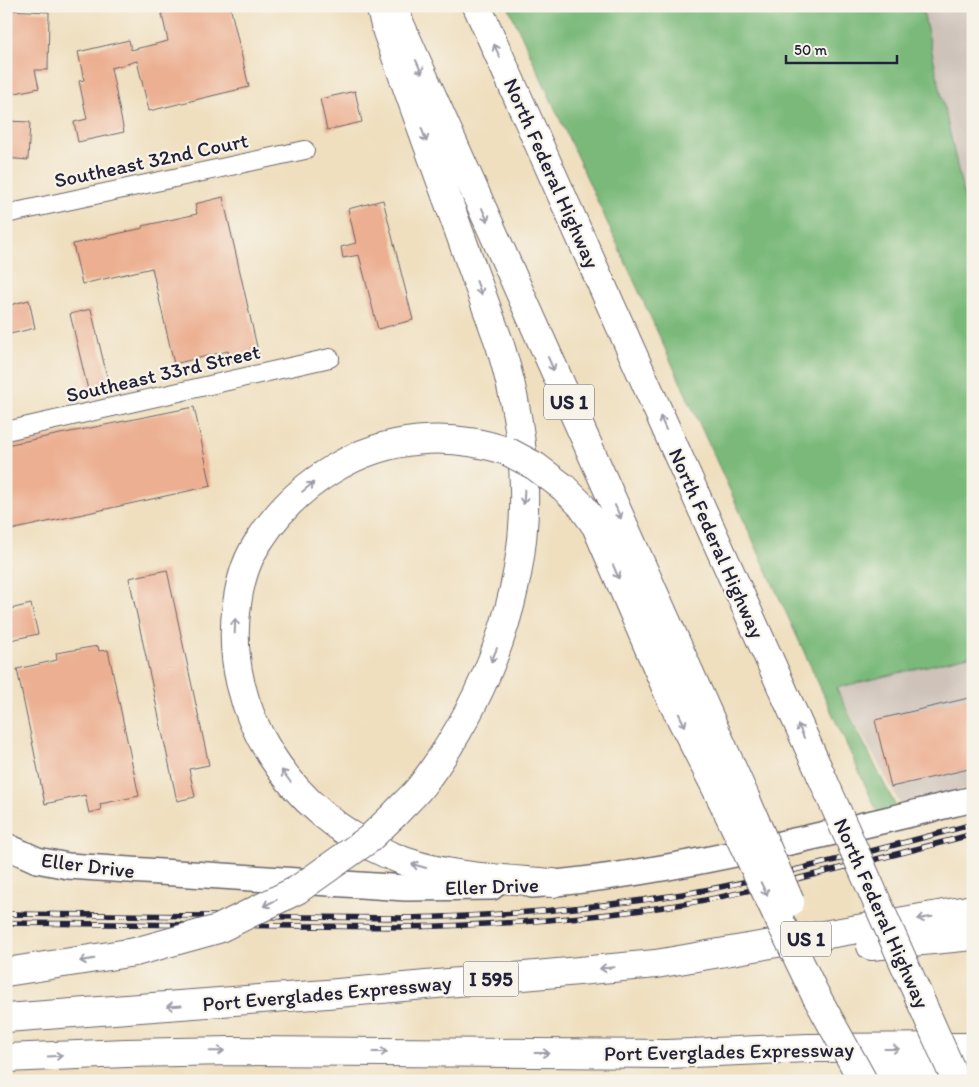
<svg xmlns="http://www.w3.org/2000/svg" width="979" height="1087" viewBox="0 0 979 1087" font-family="Itim,sans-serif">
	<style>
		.industrial { fill: #cec2b9 }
		.forest { fill: #7ab97a; stroke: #4e6e5a }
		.building { fill: #ecaf91 }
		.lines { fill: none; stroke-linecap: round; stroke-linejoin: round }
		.street-casing { stroke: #6a6469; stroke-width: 20 }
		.secondary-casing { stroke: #6a6469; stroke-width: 28 }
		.primary-casing { stroke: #6a6469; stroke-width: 30 }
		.highway-casing { stroke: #6a6469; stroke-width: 30 }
		.street { stroke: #fff; stroke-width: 18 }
		.secondary { stroke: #fff; stroke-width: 25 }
		.primary { stroke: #fff; stroke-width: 28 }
		.highway { stroke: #fff; stroke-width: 28 }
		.rail-casing { stroke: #22223b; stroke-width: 5.5 }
		.rail { stroke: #f7f3e8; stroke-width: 4; stroke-dasharray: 11; stroke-linecap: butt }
		.primary-bridge-casing { stroke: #6a6469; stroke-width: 30; stroke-linecap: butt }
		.highway-bridge-casing { stroke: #6a6469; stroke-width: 30; stroke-linecap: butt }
		.primary-bridge { stroke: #fff; stroke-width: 28 }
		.highway-bridge { stroke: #fff; stroke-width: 28 }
		.oneway { stroke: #9c9ca7 }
		.labels { text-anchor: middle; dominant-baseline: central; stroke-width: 4.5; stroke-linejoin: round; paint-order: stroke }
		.shield { fill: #f7f3e8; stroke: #62616f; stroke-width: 1 }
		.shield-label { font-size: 20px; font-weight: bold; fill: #22223b }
		.street-label { font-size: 21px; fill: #22223b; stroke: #f7f3e8 }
	</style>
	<rect width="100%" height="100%" fill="#f7f3e8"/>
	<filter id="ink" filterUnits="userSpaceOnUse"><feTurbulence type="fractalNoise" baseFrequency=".02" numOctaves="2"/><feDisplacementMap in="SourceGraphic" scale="10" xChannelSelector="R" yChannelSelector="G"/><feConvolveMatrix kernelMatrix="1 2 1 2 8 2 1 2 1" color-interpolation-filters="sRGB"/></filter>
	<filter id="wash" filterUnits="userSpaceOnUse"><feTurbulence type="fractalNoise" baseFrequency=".0096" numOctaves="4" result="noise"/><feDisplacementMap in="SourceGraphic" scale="20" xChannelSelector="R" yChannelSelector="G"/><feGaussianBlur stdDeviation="1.12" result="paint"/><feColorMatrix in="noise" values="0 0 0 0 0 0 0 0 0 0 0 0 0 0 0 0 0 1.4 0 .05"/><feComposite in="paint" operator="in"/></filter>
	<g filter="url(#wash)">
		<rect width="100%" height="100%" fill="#efdfbf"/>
		<path class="industrial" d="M922,6H973V238Z
			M973,655V787L901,805L836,688Z"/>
		<path class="forest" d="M508,6H922L973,238V530L971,531L973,539V655L836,688L901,817L882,822Z"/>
		<g id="blocks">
			<path class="building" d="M160,6H230L249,87L149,111L137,61L111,68L124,132L78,142L74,122L87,119L79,81L84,80L78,52L129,40L131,50L168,41Z
				M6,10L49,12L48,70H35L39,88L6,95Z
				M355,91L362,122L327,130L320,99Z
				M6,121L30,122L28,160L6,158Z
				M223,197L259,356L230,362L228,351L174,364L152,268L82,284L73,244L143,228L142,226L197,214L195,204Z
				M383,200L413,320L378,329L359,255L343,258L341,247L356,243L348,209Z
				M29,300L35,328L6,335V306Z
				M91,309L110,389L89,394L70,314Z
				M194,407L211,486L6,531V445Z
				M167,570L209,765L189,769L195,797L177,801L129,578Z
				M31,604L38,634L6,641V610Z
				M98,646L99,651L108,650L139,796L100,804L101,810L89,813L85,795L45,804L17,669L57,660L56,653Z
				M973,697V768L891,787L875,720Z"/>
		</g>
	</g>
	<g filter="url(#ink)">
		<use href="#blocks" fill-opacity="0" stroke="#6a6469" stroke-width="1"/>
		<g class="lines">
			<g class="street-casing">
				<path id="street" d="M6,214L305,150
					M6,431L330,358"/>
			</g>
			<g class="secondary-casing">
				<path id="secondary" d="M6,846L37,860L68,866L406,888L492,887
					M532,885C614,879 696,863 776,845C842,831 907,815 973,799"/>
			</g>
			<g class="primary-casing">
				<path id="primary" d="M392,6L745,797
					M477,6L821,775
					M507,451C448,432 387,436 333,469C305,486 279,510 261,538C247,557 240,581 237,604C221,712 292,814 389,855C440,878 498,878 553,883
					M563,487L581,505L596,526L670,697L721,798"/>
			</g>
			<g class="highway-casing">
				<path id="highway" d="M380,6L387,32L500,345C514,391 523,439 524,487C527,592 487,697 425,781C417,793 405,803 395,814
					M871,946L973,936
					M6,972L135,952
					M6,1018L327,994L656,964L973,909
					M6,1058L126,1053L231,1051L668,1054L808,1048L973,1047
					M872,1067L973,1070"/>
			</g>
			<use href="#street" class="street"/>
			<use href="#secondary" class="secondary"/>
			<use href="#primary" class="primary"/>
			<use href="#highway" class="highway"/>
			<g class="rail-casing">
				<path id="rail" d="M6,914L404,918C497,916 591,909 683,894C727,887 771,876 815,865C868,852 920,839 973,824
					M6,923L404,927C497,925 591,919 683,904C726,897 769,886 812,875C865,862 919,849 973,834"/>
			</g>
			<use href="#rail" class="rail"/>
			<g class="primary-bridge-casing">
				<path id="primary-bridge" d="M507,451L535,466L563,487
					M821,775L956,1081
					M745,797L790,902
					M721,798L814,992L863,1081"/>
			</g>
			<g class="highway-bridge-casing">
				<path id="highway-bridge" d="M135,952L218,929L297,890L369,839L395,814"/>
			</g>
			<use href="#primary-bridge" class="primary-bridge"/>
			<use href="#highway-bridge" class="highway-bridge"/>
		</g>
		<defs><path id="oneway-shaft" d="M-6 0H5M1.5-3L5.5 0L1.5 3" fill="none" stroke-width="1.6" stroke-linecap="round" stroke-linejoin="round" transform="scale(1.25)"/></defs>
		<g class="oneway">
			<use href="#oneway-shaft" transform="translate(497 51) rotate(-114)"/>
			<use href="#oneway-shaft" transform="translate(419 67) rotate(66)"/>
			<use href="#oneway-shaft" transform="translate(424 135) rotate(70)"/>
			<use href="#oneway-shaft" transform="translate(485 215) rotate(66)"/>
			<use href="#oneway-shaft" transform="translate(479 288) rotate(70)"/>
			<use href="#oneway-shaft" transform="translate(551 364) rotate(66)"/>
			<use href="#oneway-shaft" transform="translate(663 423) rotate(-114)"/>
			<use href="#oneway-shaft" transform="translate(308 487) rotate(-39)"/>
			<use href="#oneway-shaft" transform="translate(524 497) rotate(93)"/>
			<use href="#oneway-shaft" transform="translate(618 512) rotate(66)"/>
			<use href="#oneway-shaft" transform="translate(616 572) rotate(67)"/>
			<use href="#oneway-shaft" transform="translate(235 626) rotate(-88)"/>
			<use href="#oneway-shaft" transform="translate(494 655) rotate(113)"/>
			<use href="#oneway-shaft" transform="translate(682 720) rotate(64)"/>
			<use href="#oneway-shaft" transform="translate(801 731) rotate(-114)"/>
			<use href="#oneway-shaft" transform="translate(286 776) rotate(-127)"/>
			<use href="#oneway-shaft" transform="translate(419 866) rotate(-164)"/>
			<use href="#oneway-shaft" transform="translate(764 889) rotate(64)"/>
			<use href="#oneway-shaft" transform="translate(270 903) rotate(154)"/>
			<use href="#oneway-shaft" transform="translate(925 918) rotate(170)"/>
			<use href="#oneway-shaft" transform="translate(87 960) rotate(171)"/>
			<use href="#oneway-shaft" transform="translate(607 968) rotate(175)"/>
			<use href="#oneway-shaft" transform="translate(174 1006) rotate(176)"/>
			<use href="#oneway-shaft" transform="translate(892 1049)"/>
			<use href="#oneway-shaft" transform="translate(217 1051) rotate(-1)"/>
			<use href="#oneway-shaft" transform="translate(380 1052)"/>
			<use href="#oneway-shaft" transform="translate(542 1053)"/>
			<use href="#oneway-shaft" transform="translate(55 1056) rotate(-3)"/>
		</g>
	</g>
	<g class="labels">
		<g class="shield">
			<rect x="544" y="384.5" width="50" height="35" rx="4"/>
			<rect x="781" y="921.5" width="50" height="35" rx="4"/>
			<rect x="463.5" y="961.5" width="55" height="35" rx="4"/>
		</g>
		<g class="shield-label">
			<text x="569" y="402">US 1</text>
			<text x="806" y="939">US 1</text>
			<text x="491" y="979">I 595</text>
		</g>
		<g class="street-label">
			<text transform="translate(151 160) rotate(-12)">Southeast 32nd Court</text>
			<text transform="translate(552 173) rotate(66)">North Federal Highway</text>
			<text transform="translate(163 373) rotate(-13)">Southeast 33rd Street</text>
			<text transform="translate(717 543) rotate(66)">North Federal Highway</text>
			<text transform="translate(88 865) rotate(7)">Eller Drive</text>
			<text transform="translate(492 886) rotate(-2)">Eller Drive</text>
			<text transform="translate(882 913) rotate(66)">North Federal Highway</text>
			<text transform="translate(327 993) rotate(-5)">Port Everglades Expressway</text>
			<text transform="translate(729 1051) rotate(-1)">Port Everglades Expressway</text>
		</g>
	</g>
	<rect width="979" height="1087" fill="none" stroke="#f7f3e8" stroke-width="25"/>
	<path d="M786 55v8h111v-8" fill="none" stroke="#22223b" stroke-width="2.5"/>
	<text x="794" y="55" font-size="15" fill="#22223b" stroke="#f7f3e8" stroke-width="4" paint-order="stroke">50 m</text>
</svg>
